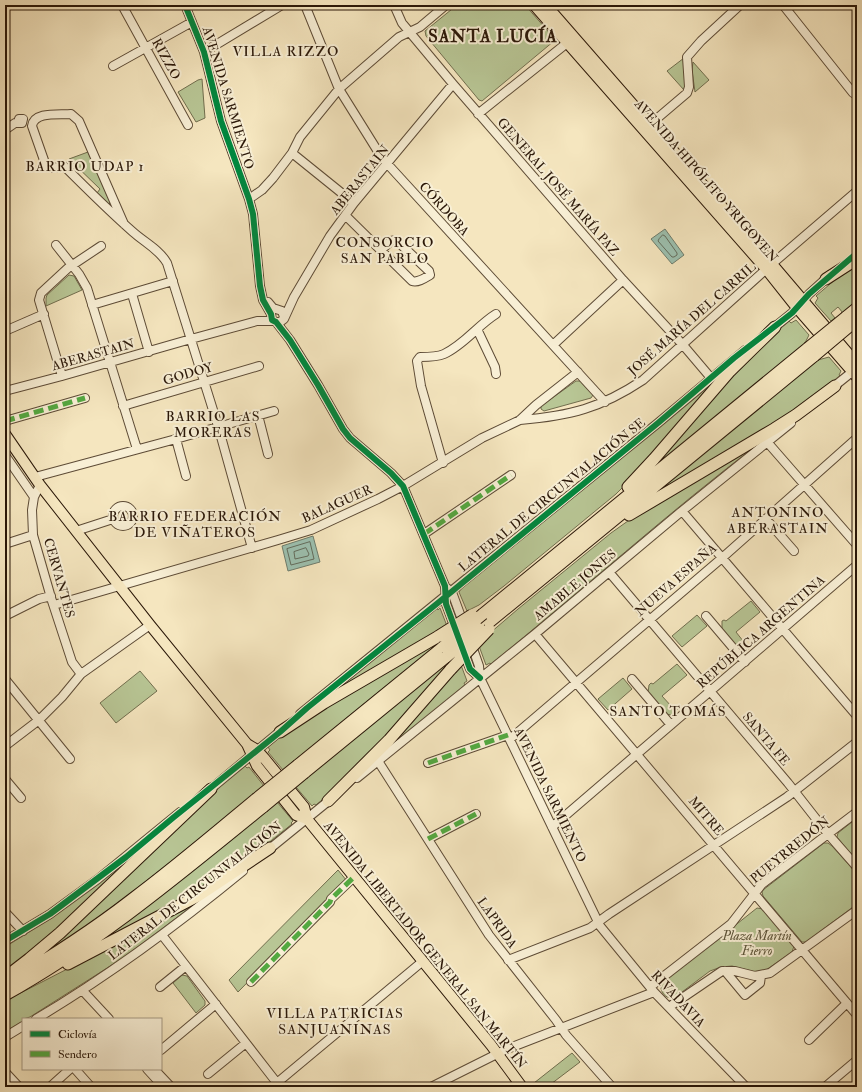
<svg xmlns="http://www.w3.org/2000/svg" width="862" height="1092" viewBox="0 0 862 1092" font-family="'IM FELL Double Pica',serif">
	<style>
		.green { fill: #b8c695; stroke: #716e4e }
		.water { fill: #9cc0af; stroke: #6e7c6c }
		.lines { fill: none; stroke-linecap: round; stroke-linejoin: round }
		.shore { stroke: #636c5c; stroke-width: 1 }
		.minor-casing { stroke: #5d4b36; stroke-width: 10 }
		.major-casing { stroke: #2a1708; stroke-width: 12 }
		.highway-casing { stroke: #2a1708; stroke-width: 13 }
		.minor { stroke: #f8efd5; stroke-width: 8 }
		.major { stroke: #f5e6bf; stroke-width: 10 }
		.highway { stroke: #f5e6bf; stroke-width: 11 }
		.highway-bridge-casing { stroke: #2a1708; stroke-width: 13; stroke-linecap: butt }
		.highway-bridge { stroke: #f5e6bf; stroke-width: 11 }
		.quiet { stroke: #53a941; stroke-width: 5; stroke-dasharray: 10 5; stroke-linecap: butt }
		.cycleway-casing { stroke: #f8efd5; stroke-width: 8 }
		.cycleway { stroke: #00873e; stroke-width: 6 }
		.labels { text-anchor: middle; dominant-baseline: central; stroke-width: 4; stroke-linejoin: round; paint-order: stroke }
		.street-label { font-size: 13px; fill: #2a1708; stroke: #f8efd5 }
		.park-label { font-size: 13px; font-style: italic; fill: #5c5439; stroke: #f8efd5 }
		.neighbourhood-label { font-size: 14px; letter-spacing: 1px; fill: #2a1708; stroke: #f8efd5 }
		.district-label { font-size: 17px; font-weight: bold; letter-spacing: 1px; fill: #2a1708; stroke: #f8efd5 }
	</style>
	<rect width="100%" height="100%" fill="#f5e6bf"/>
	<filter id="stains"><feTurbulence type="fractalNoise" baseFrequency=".005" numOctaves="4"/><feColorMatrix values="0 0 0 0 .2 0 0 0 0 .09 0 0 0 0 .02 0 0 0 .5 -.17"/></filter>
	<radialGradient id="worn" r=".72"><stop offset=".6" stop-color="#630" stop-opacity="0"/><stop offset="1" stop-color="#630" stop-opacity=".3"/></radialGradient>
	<path class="green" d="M457,5H525L554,38V41L482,101L479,100L426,36L425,31Z
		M684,58L687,85L684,90L667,71Z
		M693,62L709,80L695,92L692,70Z
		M202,79L205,118L196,122L178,92L198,80Z
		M88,152L110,202L109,205L97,193L100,189L69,159Z
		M857,261V301L843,313L838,307L831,313L835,318L831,321L815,303L818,298L816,296Z
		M69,275L74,276L82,290L46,306V298L47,295Z
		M796,320L809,335L804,345L640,479L760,345L789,321L791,323Z
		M829,357L841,371L839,375L840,376L805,405L652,497L663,485L818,360Z
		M726,371L632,478L616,494L504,586L479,605L467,611L459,592L462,588L695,398Z
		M576,381H580L593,395L591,398L544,411L541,409V406Z
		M761,442C668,512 582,591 491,664L490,663L486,665L479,646L490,633L518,609L611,533L642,511Z
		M751,601L760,612L736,632L747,646L751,647L745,652L739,651L722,630V621L724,620L726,621Z
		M437,608L438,610L440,608L447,626L311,709Z
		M697,615L707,626L682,647L672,636Z
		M437,640V644L430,650L283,770L268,752L270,750L268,747L293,727Z
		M473,641L344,782L316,805L314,804L312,806L296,787Z
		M677,664L687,675L662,696L672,707L678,709L671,715L666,714L648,693L649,685L651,683L653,684Z
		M461,665L467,681L464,683L465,685L365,769Z
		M140,671L157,691L116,723L100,703Z
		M623,678L632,689L608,710L598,699Z
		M245,766L247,768L249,767L264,786C185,850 108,917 20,968L187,814Z
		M277,802L293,821L291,823L292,824L235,870L95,946L153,902Z
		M857,818V861L837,837L838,833Z
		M824,843H828L832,846L857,874V904L806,942H802L763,896L762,892L763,890Z
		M126,862L51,937L5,973V947L52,918Z
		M338,870L347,881L238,992L229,980Z
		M229,878L126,956L30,1017L23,1019V1021L5,1032V1001L75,965Z
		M757,908L763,909L794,946L792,952L766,970L755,972L732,966L721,967L710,971L674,998C665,999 660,992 661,984Z
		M182,975L187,976L205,1001V1005L196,1013L173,983Z
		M572,1053L580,1062L547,1087H537L534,1083Z"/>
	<path class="water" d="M665,229L684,255L672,264L651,239Z
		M313,536L320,562L288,571L282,546Z"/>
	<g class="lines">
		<path class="shore" d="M663,235L665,236L677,253V255L674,257H672L658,241L659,239Z
			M310,542L314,559L291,565L287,549Z
			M306,548L309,554L308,556L295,559L294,552Z"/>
		<g class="minor-casing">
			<path id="minor" d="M122,5L188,125
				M185,5L204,52L221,121L249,199L253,214L260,286L263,300L271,314L272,320L276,322L290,340L318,385L343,429L350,438L391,473L403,486L445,586L446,604L456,631
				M305,5L339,89L382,158L605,402
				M394,5L402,23L453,84L623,280L683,345L711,378
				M783,5L853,93L857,94
				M204,52L282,5
				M113,66L192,22
				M478,114L572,39
				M647,127L687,93L689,87L687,57L701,41L740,5
				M5,130L15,123H22L23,119H19L18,123
				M292,153L354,203
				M249,199L262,190L273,178L292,153L300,137L339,89L399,37L420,27L446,5
				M346,216L412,281C418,283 425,278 430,275L429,271L396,240L391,241L381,250
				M124,224L79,121L71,114C59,115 34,111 32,126L45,163L48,167L53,168L64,166C87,189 109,211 133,232C144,242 159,249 167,263L218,426L252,548
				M56,245L79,274L87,288L137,449
				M132,294L149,352
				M268,302L273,308L282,311L284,317
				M92,305L173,281
				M276,322H280L284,319L294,297L330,236L354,203L453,84
				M477,329L495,367L496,374
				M771,330L792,313L809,294L830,275
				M5,331L44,314
				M553,345L623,280
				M62,376L39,300L41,293L68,268L101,246
				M832,388L857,368
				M5,391L62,376L191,339L257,321H274
				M123,406L259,366
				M258,415L268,454
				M520,420C570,416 601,408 643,380L772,264L857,191
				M5,421L85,398
				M176,439L186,476
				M768,443L857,545
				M5,455L34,497
				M443,463L421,386L417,361L420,357C427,357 437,357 444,354C464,345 478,325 496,314
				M35,477L176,439L274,411
				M40,485L34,497L32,510L33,535L52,601L72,662L81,674
				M113 516a10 10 0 1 1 20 0a10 10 0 1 1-20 0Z
				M682,511L857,716
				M766,519L794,551
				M76,531L113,519
				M424,534L511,475
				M5,544L33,535
				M609,572L788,783L828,834L857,867
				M447,588L453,595L464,625
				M54,605L278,540L311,530L378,499L403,486L482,438L520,420L536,405L578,372
				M5,616L39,599L51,596
				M706,616L745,662
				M535,634L857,1015
				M471,643L479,666L480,678L600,926L654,992L746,1087
				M463,651L470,669L480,678
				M5,679L70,759
				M632,679L671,725
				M300,714L658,423L745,350
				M510,739L722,558L857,438
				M5,746L39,720L62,697L81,674L150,625
				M378,761L489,935L556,1020L566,1035L612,1087
				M428,763L508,735
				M357,778L535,634L682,511L791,423
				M5,779L21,798
				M207,792L284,728
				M552,827L857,565
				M428,839L476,814
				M267,851L331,799
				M5,912L23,931
				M162,935L277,1083
				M5,941L50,914L98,879L180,812
				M508,960L590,928L609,914L787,797L857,742
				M725,971L745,995L760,983L761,976
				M251,982L330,902L331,899L354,877
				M160,987L186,966
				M650,987L731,924L762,884L857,812
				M83,991L109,1019
				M669,1007L722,971H735L755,976L770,973L857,910
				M36,1019C110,975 176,926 243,871
				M5,1037L23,1026
				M809,1040L847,1003
				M161,1050L216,1004
				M75,1069L91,1087
				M147,1069L157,1080
				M154,1069L171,1087
				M5,1072L19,1087
				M208,1074L246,1043
				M50,1087L70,1069
				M272,1087L423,961
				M431,1087L507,1049L654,992
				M825,1087L857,1060"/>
		</g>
		<g class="major-casing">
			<path id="major" d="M534,5L766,269L797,308L857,377
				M546,5L772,264L857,364
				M5,434L40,485L150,625L247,744L257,750L264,758L304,807L307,819L491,1045L522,1087
				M247,744L257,766L296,815L307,819"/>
		</g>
		<g class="highway-casing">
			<path id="highway" d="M826,279L857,259
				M846,317L857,308
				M628,487L654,459L730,371L775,327
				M629,515L774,429L796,415L835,386
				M483,614L808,348
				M487,624L814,356
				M280,732L324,703L439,636
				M298,765L443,647
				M304,773L446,657
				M328,801L389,740L451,669
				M68,964L198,896L270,848
				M7,976L29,959L60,933L211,789
				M5,984C49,958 91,931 131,900C174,868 215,833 256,799
				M5,995C100,942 179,875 263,807"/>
		</g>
		<use href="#minor" class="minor"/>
		<use href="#major" class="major"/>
		<use href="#highway" class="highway"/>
		<g class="highway-bridge-casing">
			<path id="highway-bridge" d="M808,348L846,317
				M814,356L852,324
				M439,636L472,615
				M443,647L483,614
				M446,657L480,629
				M451,669L489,629
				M256,799L298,765
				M263,807L304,773"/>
		</g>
		<use href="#highway-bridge" class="highway-bridge"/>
		<path class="quiet" d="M5,421L85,398
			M424,534L511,475
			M428,763L508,735
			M428,839L476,814
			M251,982L330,902L331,899L354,877"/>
		<g class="cycleway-casing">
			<path id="cycleway" d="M185,5L204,52L221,121L249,199L253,214L260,286L263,300L271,314L272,320L276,322L290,340L318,385L343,429L350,438L391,473L403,486L445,586L446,604L470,669L480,678
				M5,941L50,914L126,857L174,817L280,732L307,708L439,602L658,423L734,358L792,313L809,294L857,253"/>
		</g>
		<use href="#cycleway" class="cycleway"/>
	</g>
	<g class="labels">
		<g class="street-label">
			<text transform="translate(166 59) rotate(61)">RIZZO</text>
			<text transform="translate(228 98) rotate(73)">AVENIDA SARMIENTO</text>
			<text transform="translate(360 180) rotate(-51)">ABERASTAIN</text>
			<text transform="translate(706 181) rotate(49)">AVENIDA HIPÓLITO YRIGOYEN</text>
			<text transform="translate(558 187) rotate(49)">GENERAL JOSÉ MARÍA PAZ</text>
			<text transform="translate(444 209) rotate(48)">CÓRDOBA</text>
			<text transform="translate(692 319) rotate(-41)">JOSÉ MARÍA DEL CARRIL</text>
			<text transform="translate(93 355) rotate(-16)">ABERASTAIN</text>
			<text transform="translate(188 374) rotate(-16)">GODOY</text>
			<text transform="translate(552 495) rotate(-39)">LATERAL DE CIRCUNVALACIÓN SE</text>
			<text transform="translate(337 504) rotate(-24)">BALAGUER</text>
			<text transform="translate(59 578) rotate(74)">CERVANTES</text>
			<text transform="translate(676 580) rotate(-41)">NUEVA ESPAÑA</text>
			<text transform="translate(575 585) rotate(-40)">AMABLE JONES</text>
			<text transform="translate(761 632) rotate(-41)">REPÚBLICA ARGENTINA</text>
			<text transform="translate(766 739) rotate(50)">SANTA FE</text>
			<text transform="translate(550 795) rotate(64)">AVENIDA SARMIENTO</text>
			<text transform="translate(706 816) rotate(50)">MITRE</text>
			<text transform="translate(790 850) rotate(-39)">PUEYRREDÓN</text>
			<text transform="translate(195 891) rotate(-38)">LATERAL DE CIRCUNVALACIÓN</text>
			<text transform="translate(497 923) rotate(55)">LAPRIDA</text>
			<text transform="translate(425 945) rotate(51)">AVENIDA LIBERTADOR GENERAL SAN MARTÍN</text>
			<text transform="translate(678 999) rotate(47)">RIVADAVIA</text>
		</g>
		<g class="park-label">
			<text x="757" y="936">Plaza Martín<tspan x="757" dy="15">Fierro</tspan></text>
		</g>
		<g class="neighbourhood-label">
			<text x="286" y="51">VILLA RIZZO</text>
			<text x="85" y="166">BARRIO UDAP 1</text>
			<text x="385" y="242">CONSORCIO<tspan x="385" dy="16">SAN PABLO</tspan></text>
			<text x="213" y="416">BARRIO LAS<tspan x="213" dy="16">MORERAS</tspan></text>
			<text x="778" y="512">ANTONINO<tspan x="778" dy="16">ABERASTAIN</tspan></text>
			<text x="195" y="516">BARRIO FEDERACIÓN<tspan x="195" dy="16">DE VIÑATEROS</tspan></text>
			<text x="668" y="711">SANTO TOMÁS</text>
			<text x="335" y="1013">VILLA PATRICIAS<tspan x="335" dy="16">SANJUANINAS</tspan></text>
		</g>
		<g class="district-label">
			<text x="493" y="36">SANTA LUCÍA</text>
		</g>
	</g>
	<rect width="862" height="1092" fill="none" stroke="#f5e6bf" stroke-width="20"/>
	<rect x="6" y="6" width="850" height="1080" fill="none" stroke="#2a1708" stroke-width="2"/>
	<rect x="10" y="10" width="842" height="1072" fill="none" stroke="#2a1708"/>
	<rect x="22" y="1018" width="140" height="52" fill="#f8efd5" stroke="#a69983"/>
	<rect x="30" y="1031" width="20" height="6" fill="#00873e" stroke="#a69983"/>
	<text x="58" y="1038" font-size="12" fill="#2a1708">Ciclovía</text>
	<rect x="30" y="1051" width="20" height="6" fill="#53a941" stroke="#a69983"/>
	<text x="58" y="1058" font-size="12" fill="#2a1708">Sendero</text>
	<rect width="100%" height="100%" filter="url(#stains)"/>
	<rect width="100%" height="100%" fill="url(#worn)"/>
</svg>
